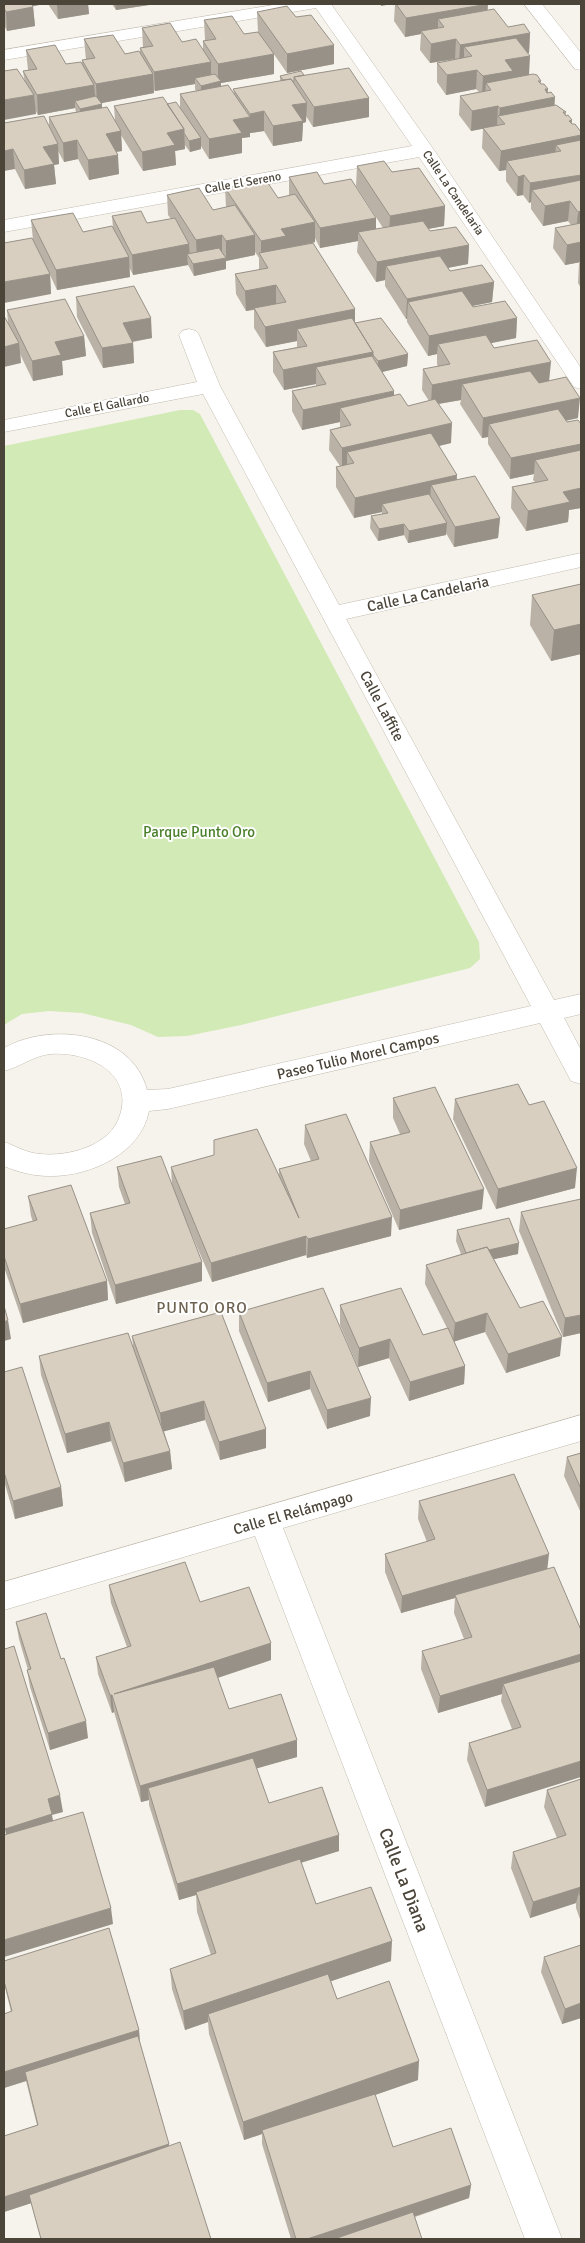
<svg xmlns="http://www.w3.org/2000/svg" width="585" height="2243" viewBox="0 0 585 2243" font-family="Signika,sans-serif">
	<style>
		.green { fill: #d2eab5 }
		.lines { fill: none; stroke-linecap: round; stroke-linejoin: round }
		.street-casing { stroke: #c2bbae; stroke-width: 1 }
		.street { fill: #fff; fill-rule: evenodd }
		.wall { fill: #bab2a6; fill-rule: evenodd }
		.shaded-wall { fill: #979187 }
		.building { fill: #d8cfc1; stroke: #979187 }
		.labels { text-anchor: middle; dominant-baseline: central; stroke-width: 4; stroke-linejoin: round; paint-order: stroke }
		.far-street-label { font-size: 12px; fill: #4b4439; stroke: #fff }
		.street-label { font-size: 15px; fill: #4b4439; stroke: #fff }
		.park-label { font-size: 15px; fill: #4a7f2a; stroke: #fff }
		.neighbourhood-label { font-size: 16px; letter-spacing: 1px; fill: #6e6250; stroke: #fff }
		.near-street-label { font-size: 18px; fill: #4b4439; stroke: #fff }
	</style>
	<rect width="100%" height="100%" fill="#f6f3ec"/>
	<path class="green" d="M180,410H193L200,414L479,942L480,959L470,968L241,1025L187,1036L158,1037L131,1025L82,1013L49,1011L22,1014L4,1025V446Z"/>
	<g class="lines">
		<g class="street-casing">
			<path id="street" d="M279,4H331L434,150L581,368V389L574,387L419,157L4,232V220L412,146L316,8L4,60V50Z
				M524,4H542L581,53V70L575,69Z
				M189,329L196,331L199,335L220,386L339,605L581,553V567L346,619L554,1000L581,994V1014L564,1018L581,1050V1084L571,1081L540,1023L168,1109L149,1111C141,1154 89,1177 49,1176C33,1176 18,1172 4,1166V1142C16,1146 26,1153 40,1154C68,1157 111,1146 120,1115C134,1071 85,1051 50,1054C33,1056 20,1067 4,1071V1048C50,1022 132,1031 147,1090L168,1089L531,1006L203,394L4,432V420L197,382L179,335L182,331Z
				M581,1415V1441L283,1528L562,2239H525L255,1536L4,1610V1582Z"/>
		</g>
		<use href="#street" class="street"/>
	</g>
	<path class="wall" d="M4,4H39V5L33,6L35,26L7,31L4,25Z
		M48,4H88L89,14L58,19Z
		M112,4H149V5L116,10Z
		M395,4H487V11L508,27L530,33L529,53H528L529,75L541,81V84L548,92L554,105L566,112V116L572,124L581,262L565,265L553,248L555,228L571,225L568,221L543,226L531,209V202L529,203L523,195L517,196L506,181V170L499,171L482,148L483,128L497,126L471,131L459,115L460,96L479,92L476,89L446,95L437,82V63L456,59H455L430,63L420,50L421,34L405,37L394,21Z
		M257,12L334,64L287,73L271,50L274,54V74L221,83V86L234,93L233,89L280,81V76L304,75L369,98V117L313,127L306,116V122L303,123L302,141L273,146L264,131L250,133V137L242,138V153L209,159L201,146V149L190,152L184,144L185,149L175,151L176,165L143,171L121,135L122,151L116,152L119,174L89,180L78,159L64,162L58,151L59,164L54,165L56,184L25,189L15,169L4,123L49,127V117L76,112L75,108L38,115L35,110L36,114L24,78L23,71L28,70L26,50L66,64H82V60H86L84,39L125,54L140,53V48L143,47L142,28L203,50V41L205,40L204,20L244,34L258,32ZM195,84V89L196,91L180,94V108L167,104L114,106L115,120L102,108L101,103L154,93L153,89L155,91Z
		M357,166L392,172L445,206L444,226L428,229L430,231L469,245L468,264L448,268L450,271L494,282L492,302L472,306L473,307L517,318L516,338L491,343L494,348L550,381L578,418L566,421L567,422L581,424V508L569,510L568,522L526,531L511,508L512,487L535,482L533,480L534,474L510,479L488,444V437L482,438L460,404L461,400L439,404L451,443L439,446L457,480L500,518L498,538L454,547L446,533V535L408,543L404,535L378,541L370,528L371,516L382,514V512L354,518L336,487V467L340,466L329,450L330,430L340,427V422L302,430L292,411V391L316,386V384L284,390L273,372V352L297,347V341L266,347L254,328V310L246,311L236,294L235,274L259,270V258L255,252V255L226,261V260V269L194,276L188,265L133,275L129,267L130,277L57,290L50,275L51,294L33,240L31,220L83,232L113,228L112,216L147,223L171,219L168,215L167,195L213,210L226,207L225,188L278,198L289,196V177L324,184L376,218V229L383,228L356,186ZM315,238L320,248L358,241L357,252L376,282L385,280V286L406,319H407V322L428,356L437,354V364L438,367L423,369L422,390L429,401L408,406L394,395L382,372L407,366L408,354L355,323L313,243L315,242Z
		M579,263H581V288L578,283Z
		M76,297L152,338L133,342L134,363L103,368L77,317Z
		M7,310L84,336L86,356L62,361L63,375L33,381L20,354L21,363L8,324Z
		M581,584V654L551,661L530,625L532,595Z
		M393,1098L482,1209L399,1230L369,1161L370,1142L400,1134L393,1118Z
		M455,1099L529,1105L575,1188L496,1209L453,1119Z
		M305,1125L391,1236L307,1258L306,1255L212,1282L178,1202L202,1281L116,1304L92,1233L90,1213L125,1204L119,1187L117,1167L172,1185L171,1167L279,1175V1169L311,1161L304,1144Z
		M28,1196L107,1281L108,1300L23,1323L4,1267V1229L33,1222L31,1216Z
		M521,1212L581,1333L563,1337L519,1231Z
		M457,1230L518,1254L494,1259L520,1308L560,1356L506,1373L485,1332L454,1341L465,1366L464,1384L409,1401L389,1358L358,1367L340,1325V1305L423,1335L447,1328L425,1284L426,1265L461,1254L456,1241Z
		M239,1312L370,1416L327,1429L310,1389L268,1402L239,1331Z
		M132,1336L266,1429V1448L220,1460L205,1420L164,1431L170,1451L172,1469L125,1482L111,1441L67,1453L41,1375L39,1356L133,1346Z
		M4,1372L61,1487L63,1506L15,1519L4,1481Z
		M581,1453V1513L564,1476L567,1457Z
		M419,1501L547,1569L581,1630L485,1807L467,1760L469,1743L512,1729L501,1701L502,1694L438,1713L421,1669L422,1651L464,1639L454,1613L455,1598L401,1613L385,1572V1554L427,1542L418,1519Z
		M109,1585L200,1602L271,1660L218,1678L229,1709L297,1757L256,1768L269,1803L339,1851L301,1863L316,1904L391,1961L331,1981L337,1999L418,2080L375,2095L393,2147L471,2185L469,2198L415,2217L422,2239H291L262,2144V2134L244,2140L209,2034L208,2022L185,2030L172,1989L170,1969L211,1955L197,1912L196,1895L179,1900L149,1805V1800L141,1802L114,1712L112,1713L98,1674L96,1657L127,1647L111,1603Z
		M16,1622L88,1738L50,1750L30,1687L27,1670H28L19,1639Z
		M581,1779V1922L576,1908V1903L530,1918L511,1868L513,1852L557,1838L544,1807L547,1790Z
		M581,1945V2018L562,2024L541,1972L544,1957Z
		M4,1961L139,2030L140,2045L169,2146L211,2239H41L31,2203L4,2212V2136L37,2125L26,2081L4,2088V2014L11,2012L4,1983Z"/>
	<path class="shaded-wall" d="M24,4H39V5L24,8Z
		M57,4H88L89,14L58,19Z
		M115,4H149V5L116,10Z
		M381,4H392L381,6Z
		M488,4L487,24L444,27L438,19V31H421V34L405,37L406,18Z
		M33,7L35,26L7,31L6,12Z
		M530,33L529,53L472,62V56L464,47V64L459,65L460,45Z
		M456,39L455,59L430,63L431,44Z
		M334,45V64L287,73V54Z
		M274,54V74L221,83V92L201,97V86L218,82V64Z
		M530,56L529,75L491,90L486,83L485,95L482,96L483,76L505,60Z
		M211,62V81L195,78V84L155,91L154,72Z
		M477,70L476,89L446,95L447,75Z
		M153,74L154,93L97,104L96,84Z
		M94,85L96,104L75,101V108L38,115L37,95Z
		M545,89H548L547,99L555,97L554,114L505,124L499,117L500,108Z
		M34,95L36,114L4,120V100Z
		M369,98V117L313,127L314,107Z
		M307,103L306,122L303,123L302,141L273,146V126L292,105Z
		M102,104V115L81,120L80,109Z
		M498,106L497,126L471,131L472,111Z
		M264,111V131L250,133V137L242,138V153L209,159V139L233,120L250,117V114Z
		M572,120L571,137L581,135V155L561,151L556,145L555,160L507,161L506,170L499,171L501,151Z
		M184,129L185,149L175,151L176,165L143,171L142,152L167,133Z
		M121,131L122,151L107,153L106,134Z
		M201,138V149L190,152L189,141Z
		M77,140L78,159L64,162L63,143Z
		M58,144L59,164L54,165L56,184L25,189L24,170L43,147Z
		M13,149L15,169L4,171V151Z
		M118,155L119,174L89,180L88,160Z
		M524,175L523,195L517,196L518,177Z
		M581,175V195L532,190L531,202L529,203L530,183Z
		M570,201L568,221L543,226L545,206Z
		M445,206L444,226L389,236L390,216Z
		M581,211V231L576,232L578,212Z
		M376,218V237L358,232V241L320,248V228Z
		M315,222V242L286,248L261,256V241L281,229Z
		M222,235V255L197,260L196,240Z
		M255,235V255L226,261V241Z
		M581,242V262L565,265L567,245Z
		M189,244L190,258L187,254L188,265L133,275L132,255Z
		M469,245L468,264L393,278L386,266L385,280L376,282L377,262Z
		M129,257L130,277L57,290L56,270Z
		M226,258V269L194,276L193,264Z
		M50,274L51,294L4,303V282Z
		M494,282L492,302L417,317L408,302L407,319H406L407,299Z
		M276,285V305L246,311L245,291Z
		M355,309V328L297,329V341L266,347L265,327Z
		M151,318L152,338L124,343L123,323Z
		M517,318L516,338L443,353L438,344L437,354L428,356L429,336Z
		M84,336L86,356L62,361L63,375L33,381L32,361L55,342Z
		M19,343L21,363L4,367V347Z
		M133,343L134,363L103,368L102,348Z
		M373,352V372L316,367V384L284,390L283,370Z
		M408,354L407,366L378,373V361Z
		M551,362L549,382L471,398L462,384L461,400L431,405L432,385Z
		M394,391V411L340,408V422L302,430L303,410Z
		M580,398L578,418L496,435L489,424L488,437L482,438L483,418Z
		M452,423L451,443L354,466V463L347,452V467L342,468V448Z
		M581,444V464L535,460L534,474L510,479L511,458Z
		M457,475L456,496L431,485L430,501L382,504V512L354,518L355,498Z
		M581,488V508L569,510L568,522L526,531L528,511L563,492Z
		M500,518L498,538L454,547L455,527Z
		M447,523L446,535L408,543L409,531Z
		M404,524V535L378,541L379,529Z
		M581,624V654L551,661L554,630Z
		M577,1168L575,1188L496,1209L498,1189Z
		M484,1189L482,1209L399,1230L400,1210Z
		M392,1217L391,1236L307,1258L308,1239Z
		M306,1236V1255L212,1282L211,1263Z
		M519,1243L518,1254L466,1265L467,1254Z
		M202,1262V1281L116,1304L115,1285Z
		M107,1281L108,1300L23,1323L20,1304Z
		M487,1313L485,1332L453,1342L455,1323Z
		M581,1315V1333L563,1337L565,1318Z
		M8,1320L11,1339L4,1341V1322Z
		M562,1337L560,1356L506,1373L508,1354Z
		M390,1339L389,1358L358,1367L359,1348Z
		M465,1366L464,1384L409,1401L410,1382Z
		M310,1371V1389L268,1402L267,1383Z
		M371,1398L370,1416L327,1429V1410Z
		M204,1401L205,1420L162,1432L160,1413Z
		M109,1422L111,1441L67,1453L65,1434Z
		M266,1429V1448L220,1460L219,1442Z
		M170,1451L172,1469L125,1482L123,1463Z
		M61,1487L63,1506L15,1519L13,1501Z
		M549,1554L547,1572L455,1595V1598L401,1613L402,1596Z
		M271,1643V1660L117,1711L114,1694Z
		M581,1654V1671L503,1684L502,1694L438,1713L440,1696Z
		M110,1695H112L114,1712L112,1713Z
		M86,1721L88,1738L50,1750L48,1733Z
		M297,1740V1757L151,1799L148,1788L149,1800L141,1802L140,1786Z
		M581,1761V1777L485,1807L487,1790Z
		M60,1795L63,1812L52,1815L55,1831L8,1846L5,1829L48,1799Z
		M339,1835V1851L197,1894L196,1892V1895L179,1900L177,1884Z
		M581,1887V1898L579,1892L576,1903L530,1918L533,1902Z
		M111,1908L113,1924L4,1957V1940Z
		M392,1941L391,1961L210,2022L208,2014V2022L185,2030L183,2011Z
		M581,2003V2018L562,2024L565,2009Z
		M139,2030L140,2045L4,2088V2072Z
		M419,2061L418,2080L263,2134L262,2130V2134L244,2140L243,2122Z
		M169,2144L170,2158L4,2212V2197Z
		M471,2185L469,2198L347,2239H307Z"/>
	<path class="building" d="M4,4H32L33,7L6,12L4,8Z
		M396,4H488L406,18Z
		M287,6L296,17L311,15L334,45L287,54L257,12Z
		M494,9L508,27L524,24L530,33L460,45L456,39L431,44L421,31L444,27L438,19Z
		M232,16L244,34L258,32L274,54L218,64L203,41L216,39L204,20Z
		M170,23L182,42L196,39L211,62L154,72L140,48L153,46L142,28Z
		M113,35L125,54L139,51L153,74L96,84L82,60L95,58L84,39Z
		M516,38L530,56L505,60L513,71L483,76L477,70L447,75L437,63L472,56L464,47Z
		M55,45L66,64L81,62L94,85L37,95L23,71L37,69L26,50Z
		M349,68L369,98L314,107L294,77Z
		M17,69L34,95L4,100V71Z
		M301,71L304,75L294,77V82H293L291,79L283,80L280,76Z
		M215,74L221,81L201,86L195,78Z
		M533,74L537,75L541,81H538L541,84H544L548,89H545L547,93L551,92L555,97L500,108L498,106L472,111L460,96L491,90L486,83Z
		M291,79L307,103L292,105L303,121L273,126L264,111L250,114L233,89Z
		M228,85L250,117L233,120L242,133L209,139L180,94Z
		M96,96L102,104L80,109L75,101Z
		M163,97L184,129L167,133L175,145L142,152L114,106Z
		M176,102L201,138L189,141L184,133V129L167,104Z
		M556,105L566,112H563L566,116L568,115L572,120L569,121L572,124H575L581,132V135L501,151L483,128L505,124L498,116Z
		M107,107L121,131L106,134L118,155L88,160L77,140L63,143L49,117Z
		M44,116L58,144L43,147L54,164L24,170L13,149L4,151V123Z
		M581,140V175L530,183L524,175L518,177L507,161L561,151L556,145Z
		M384,161L392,172L419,168L445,206L390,216L357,166Z
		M317,172L324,184L351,179L376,218L320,228L289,177Z
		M266,180L278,198L295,194L315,222L281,229L286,236L261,241L225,188Z
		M581,180V211L578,212L570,201L545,206L532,190Z
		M199,188L213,210L235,205L255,235L226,241L222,235L196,240L167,195Z
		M141,211L147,223L175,218L189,244L132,255L112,216Z
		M73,213L83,232L112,226L129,257L56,270L31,220Z
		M423,221L430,231L456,227L469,245L377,262L358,232Z
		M581,223V242L567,245L555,228Z
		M32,238L50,274L4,282V243Z
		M313,243L355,309L265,327L254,308L286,302L276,285L245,291L235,274L268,268L259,253Z
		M219,248L226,258L193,264L187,254Z
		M440,256L450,271L482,265L494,282L407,299L386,266Z
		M134,286L151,318L123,323L133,343L102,348L76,297Z
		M462,291L473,307L505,301L517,318L429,336L408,302Z
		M65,299L84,336L55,342L61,355L32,361L7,310Z
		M4,316L19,343L4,347Z
		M352,318L373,352L283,370L273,352L307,346L297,329Z
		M381,318L408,354L378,361L373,355V352L355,323Z
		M486,335L494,348L537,340L551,362L432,385L423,369L450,364L438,344Z
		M372,356L394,391L303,410L292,391L326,384L316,367Z
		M530,371L539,383L566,377L580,398L483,418L462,384Z
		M400,394L408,406L435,399L452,423L342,448L330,430L351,425L340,408Z
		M558,409L567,422L578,420L581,424V444L511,458L489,424Z
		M431,433L457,475L355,498L336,467L354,463L347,452Z
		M581,450V488L563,492L570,502L528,511L512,487L548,480L535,460Z
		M475,476L500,518L455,527L431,485Z
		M429,494L447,523L409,531L404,524L379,529L371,516L388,513L382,504Z
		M581,584V624L554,630L532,595Z
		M518,1084L529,1105L544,1101L577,1168L498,1189L455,1099Z
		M435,1087L484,1189L400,1210L370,1142L410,1132L393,1098Z
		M346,1114L392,1217L308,1239L306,1236L211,1263L171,1167L214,1155V1140L257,1129L299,1218L279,1169L319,1159L305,1125Z
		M161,1156L202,1262L115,1285L90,1213L130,1203L117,1167Z
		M71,1185L107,1281L20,1304L4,1256V1229L37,1220L28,1196Z
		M581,1199V1315L565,1318L521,1212Z
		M509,1218L519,1243L489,1250L487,1247L466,1253L457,1230Z
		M487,1247L520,1308L543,1301L562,1337L508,1354L487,1313L455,1323L426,1265Z
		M323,1288L371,1398L327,1410L310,1371L267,1383L239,1312Z
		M401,1288L423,1335L448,1328L465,1366L410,1382L390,1339L359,1348L340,1305Z
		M4,1306L8,1320L4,1322Z
		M221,1312L266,1429L219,1442L204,1401L160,1413L132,1336Z
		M128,1333L170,1451L123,1463L109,1422L65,1434L39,1356Z
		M22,1367L61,1487L13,1501L4,1472V1372Z
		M581,1453V1489L567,1457Z
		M514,1474L549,1554L402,1596L385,1554L435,1539L419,1501Z
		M185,1562L200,1602L249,1587L271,1643L114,1694L214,1667L229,1709L281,1694L297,1740L140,1786L112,1695H110L96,1657L131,1646L109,1585Z
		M554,1567L581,1630V1654L440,1696L422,1651L472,1637L455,1595Z
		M46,1613L61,1659L64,1658L86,1721L48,1733L27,1670L31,1669L16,1622Z
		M4,1646L5,1649L14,1646L60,1795L48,1799L52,1814L5,1829L4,1826Z
		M581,1661V1761L487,1790L469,1743L521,1727L503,1684Z
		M253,1758L269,1803L322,1787L339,1835L177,1884L148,1788Z
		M581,1779V1887L533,1902L513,1852L566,1835L547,1790Z
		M83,1812L111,1908L4,1940V1835Z
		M300,1859L316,1904L371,1887L392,1941L183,2011L170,1969L216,1953L196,1892Z
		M581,1891V1898L579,1892Z
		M109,1928L139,2030L4,2072V2014L12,2011L4,1981V1961Z
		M581,1945V2003L565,2009L544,1957Z
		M328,1974L337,1999L389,1981L419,2061L243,2122L208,2014Z
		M138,2036L169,2144L4,2197V2136L38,2125L25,2072Z
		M375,2094L393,2147L451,2128L471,2185L307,2239H296L262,2130Z
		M180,2142L211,2239H41L29,2195Z
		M413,2212L422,2239H334Z"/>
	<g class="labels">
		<g class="far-street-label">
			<text transform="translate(243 183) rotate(-10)">Calle El Sereno</text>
			<text transform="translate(453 193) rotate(56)">Calle La Candelaria</text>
			<text transform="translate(107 406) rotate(-11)">Calle El Gallardo</text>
		</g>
		<g class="street-label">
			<text transform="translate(428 594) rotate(-12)">Calle La Candelaria</text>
			<text transform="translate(382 706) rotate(62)">Calle Laffite</text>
			<text transform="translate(358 1056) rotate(-13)">Paseo Tulio Morel Campos</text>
			<text transform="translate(293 1513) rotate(-16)">Calle El Relámpago</text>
		</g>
		<g class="park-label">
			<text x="199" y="832">Parque Punto Oro</text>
		</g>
		<g class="neighbourhood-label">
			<text x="202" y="1308">PUNTO ORO</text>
		</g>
		<g class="near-street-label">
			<text transform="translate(404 1880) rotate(69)">Calle La Diana</text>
		</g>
	</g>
	<rect width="585" height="2243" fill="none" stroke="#4b4439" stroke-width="10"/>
</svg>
